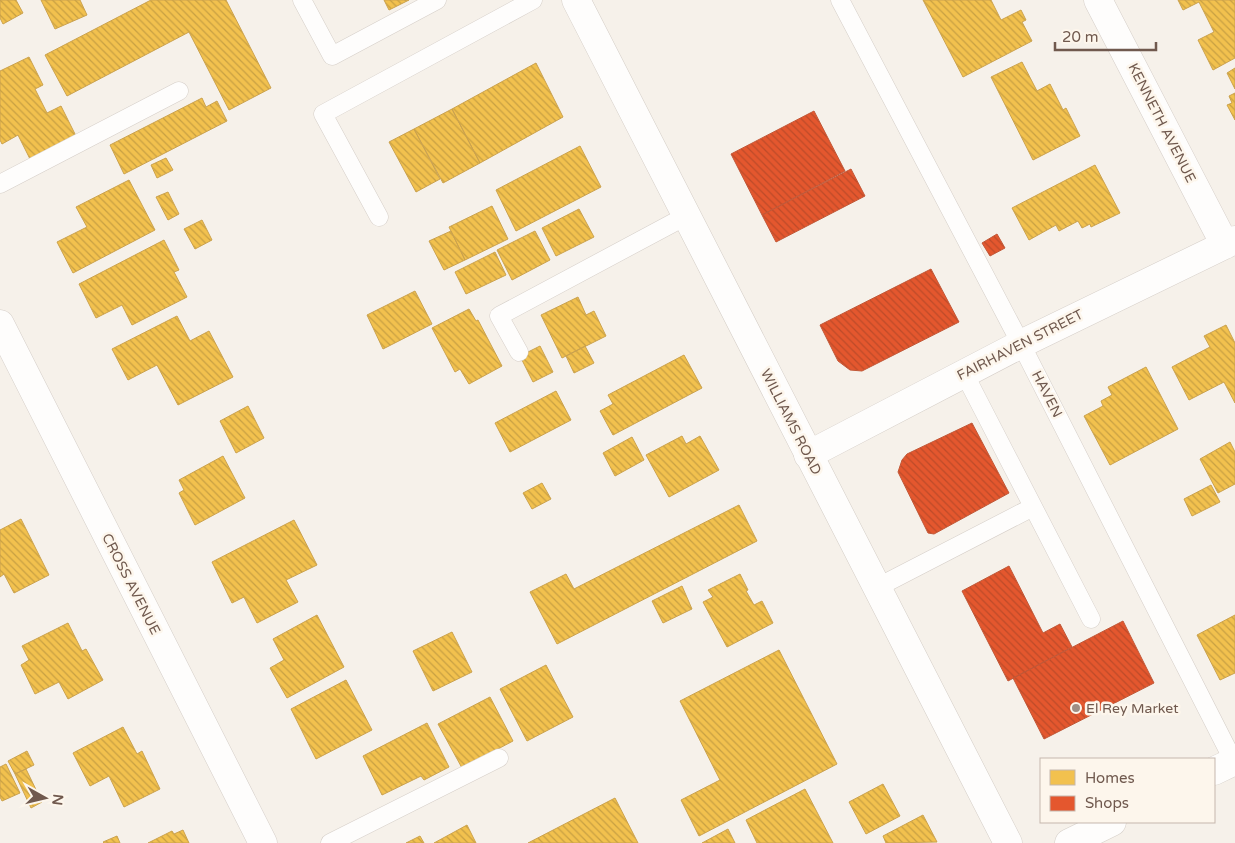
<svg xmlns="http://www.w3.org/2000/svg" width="1235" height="843" viewBox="0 0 1235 843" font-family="'Varela Round',sans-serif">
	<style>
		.homes { fill: url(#homes-back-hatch); stroke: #cba24e }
		.shops { fill: url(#shops-back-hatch); stroke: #c15838 }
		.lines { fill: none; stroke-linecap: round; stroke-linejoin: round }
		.lane-casing { stroke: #d5cec8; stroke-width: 19 }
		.street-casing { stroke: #d5cec8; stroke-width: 29 }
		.secondary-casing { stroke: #d4cdc6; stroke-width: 29 }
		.lane { stroke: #fefdfc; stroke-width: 18 }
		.street { stroke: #fefdfc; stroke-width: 28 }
		.secondary { stroke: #fefdfc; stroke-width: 28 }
		.poi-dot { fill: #9f8e85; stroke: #fdf6ec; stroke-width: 2 }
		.labels { text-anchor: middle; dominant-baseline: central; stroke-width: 5; stroke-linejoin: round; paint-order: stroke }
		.street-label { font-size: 14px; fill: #70594e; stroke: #fdf6ec }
		.poi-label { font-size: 14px; fill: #70594e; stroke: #fdf6ec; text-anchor: start }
	</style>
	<defs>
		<pattern id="homes-back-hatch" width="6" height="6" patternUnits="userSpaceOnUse" patternTransform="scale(1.25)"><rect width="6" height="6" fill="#f2c14e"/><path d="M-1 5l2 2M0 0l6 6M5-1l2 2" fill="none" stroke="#c8a043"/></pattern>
		<pattern id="shops-back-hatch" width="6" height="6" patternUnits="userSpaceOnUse" patternTransform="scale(1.25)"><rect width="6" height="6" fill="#e4572e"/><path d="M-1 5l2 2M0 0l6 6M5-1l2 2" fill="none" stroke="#bd4b29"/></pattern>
	</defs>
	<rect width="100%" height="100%" fill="#f6f1ea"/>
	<path class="homes" d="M0,0H16L23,13L3,24L0,18Z
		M41,0H80L87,15L55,29Z
		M151,0H226L271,88L229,110L189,32L67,96L45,55Z
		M384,0H409L389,10Z
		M923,0H991L1001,20L1021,10L1026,20L1022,22L1032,41L963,77Z
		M1178,0H1235V58L1213,70L1198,40L1214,32L1199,2L1183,10Z
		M29,57L43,85L35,89L47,113L61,106L78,140L32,163L18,135L2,144L0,140V71Z
		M1022,62L1037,91L1050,84L1063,110L1066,108L1080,136L1033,160L991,77Z
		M536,63L563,117L480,163L452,109Z
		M1235,68V89L1227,73Z
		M1235,93V120L1227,105L1232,103L1229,96Z
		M202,98L206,107L217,101L227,121L124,174L110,145Z
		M452,109L480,163L443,183L414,129Z
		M414,129L440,179L416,192L389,142Z
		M580,146L601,187L516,231L496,190Z
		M166,158L173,170L157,178L151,165Z
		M1095,165L1120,213L1091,227L1090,224L1082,228L1078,221L1059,231L1056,225L1029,240L1012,208Z
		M129,180L155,230L73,273L57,242L87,227L76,207Z
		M168,192L179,214L168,220L156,197Z
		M492,206L508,239L465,260L449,227Z
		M579,209L594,237L556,256L542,228Z
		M202,220L212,240L195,249L184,229Z
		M451,231L465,260L444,270L429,241Z
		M535,231L550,260L512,280L497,250Z
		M164,240L179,270L174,272L187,297L132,325L122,305L96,318L79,284Z
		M495,252L506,275L466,294L455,272Z
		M415,291L432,324L383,349L367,315Z
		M578,297L586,315L594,311L606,336L562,358L541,315Z
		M469,309L476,321L478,320L502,366L469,384L460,369L455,372L432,328Z
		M177,316L190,341L209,331L233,377L178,405L157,365L128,380L112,349Z
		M1226,325L1235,343V403L1224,382L1189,400L1172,367L1210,347L1204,336Z
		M540,346L553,372L533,382L520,356Z
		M585,346L594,363L574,373L566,356Z
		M684,355L702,388L613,435L600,411L613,404L608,395Z
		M1146,367L1178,429L1110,465L1084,416L1103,406L1101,401L1112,395L1108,387Z
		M556,391L571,420L510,452L495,423Z
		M248,406L264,438L236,453L220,421Z
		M682,436L686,444L700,436L719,470L669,497L646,455Z
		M632,437L644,460L615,476L603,453Z
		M1230,442L1235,452V484L1218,493L1200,459Z
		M223,456L245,498L195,525L179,493L184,490L179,480Z
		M542,483L551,499L532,509L523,493Z
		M1211,485L1220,502L1192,516L1184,499Z
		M739,505L757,541L557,644L530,592L566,574L574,589Z
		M21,519L49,575L14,593L4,574L0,577V530Z
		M294,520L317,565L286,580L298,602L257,623L244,597L232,603L212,562Z
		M740,574L748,590L746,591L754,605L762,601L773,623L727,647L703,602L713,597L708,590Z
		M682,586L692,609L663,623L652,601Z
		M317,615L344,667L287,698L270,668L284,660L273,639Z
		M1235,615V673L1220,680L1197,635Z
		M68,623L82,651L86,649L103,680L68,699L59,682L35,694L21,665L29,660L22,646Z
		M452,632L472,672L433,691L413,651Z
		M779,650L837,764L699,836L681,800L720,780L680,701Z
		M546,665L573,717L527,741L500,689Z
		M346,680L372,730L316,759L291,709Z
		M490,697L513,741L462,768L438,724Z
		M427,723L449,767L424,780L421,776L382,795L363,756Z
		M123,727L137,754L142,751L160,789L124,807L109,776L90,786L73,753Z
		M27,751L34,765L15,774L8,761Z
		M6,764L20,793L2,801L0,797V767Z
		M26,769L42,802L31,808L15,774Z
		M883,784L900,816L866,834L849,802Z
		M805,789L833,843H757L746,820Z
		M615,798L638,843H528Z
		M923,815L937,842L886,843L883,836Z
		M467,825L476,843H434Z
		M728,829L735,843H702Z
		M183,830L189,843H148L172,831L174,834Z
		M117,836L120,843H104L103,842Z
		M420,836L424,843H406Z"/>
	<path class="shops" d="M814,111L845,171L762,215L731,154Z
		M851,169L865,196L776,242L762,215Z
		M997,234L1005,248L990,256L982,243Z
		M931,269L959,322L862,371L850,370L838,361L820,325Z
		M972,423L1009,493L934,534L928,533L898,472L902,460L907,454Z
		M1009,566L1043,633L1060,624L1072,647L1008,681L962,591Z
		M1123,621L1154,683L1044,739L1013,678Z"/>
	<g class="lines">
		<g class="lane-casing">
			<path id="lane" d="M302,0L332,56L437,0
				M840,0L1021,344L1235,764
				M0,184L179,91
				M379,217L323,114L533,0
				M519,352L499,316L686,216
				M964,373L1091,619
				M876,588L1033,507
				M330,843L499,758"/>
		</g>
		<g class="street-casing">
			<path id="street" d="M1098,0L1225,245
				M0,324L263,843
				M808,455L1021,344L1235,240
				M1214,771L1235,761
				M1069,843L1112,822"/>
		</g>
		<g class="secondary-casing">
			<path id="secondary" d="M576,0L1008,843"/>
		</g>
		<use href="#lane" class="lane"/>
		<use href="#street" class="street"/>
		<use href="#secondary" class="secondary"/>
	</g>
	<circle class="poi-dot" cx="1076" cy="708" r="5"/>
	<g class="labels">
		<g class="street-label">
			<text transform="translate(1162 123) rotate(63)">KENNETH AVENUE</text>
			<text transform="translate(1020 345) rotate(-27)">FAIRHAVEN STREET</text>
			<text transform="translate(1047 394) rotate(63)">HAVEN</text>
			<text transform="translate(791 422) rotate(63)">WILLIAMS ROAD</text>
			<text transform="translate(131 584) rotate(63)">CROSS AVENUE</text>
		</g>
		<g class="poi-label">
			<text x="1086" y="708">El Rey Market</text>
		</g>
	</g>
	<rect x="1040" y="758" width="175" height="65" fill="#fdf6ec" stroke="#c5b7ad"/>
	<rect x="1050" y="770" width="25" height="15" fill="#f2c14e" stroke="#c5b7ad"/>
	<text x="1085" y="783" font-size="15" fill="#70594e">Homes</text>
	<rect x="1050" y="796" width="25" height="15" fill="#e4572e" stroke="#c5b7ad"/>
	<text x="1085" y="808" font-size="15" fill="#70594e">Shops</text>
	<g transform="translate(45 798) rotate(98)" stroke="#fdf6ec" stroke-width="4" paint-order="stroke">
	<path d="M0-4L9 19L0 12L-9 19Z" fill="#70594e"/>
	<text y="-8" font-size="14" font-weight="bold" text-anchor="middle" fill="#70594e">N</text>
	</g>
	<path d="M1055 42v8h101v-8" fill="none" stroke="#70594e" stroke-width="2.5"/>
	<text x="1062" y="42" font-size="15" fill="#70594e" stroke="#fdf6ec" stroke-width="4" paint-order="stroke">20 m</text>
</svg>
